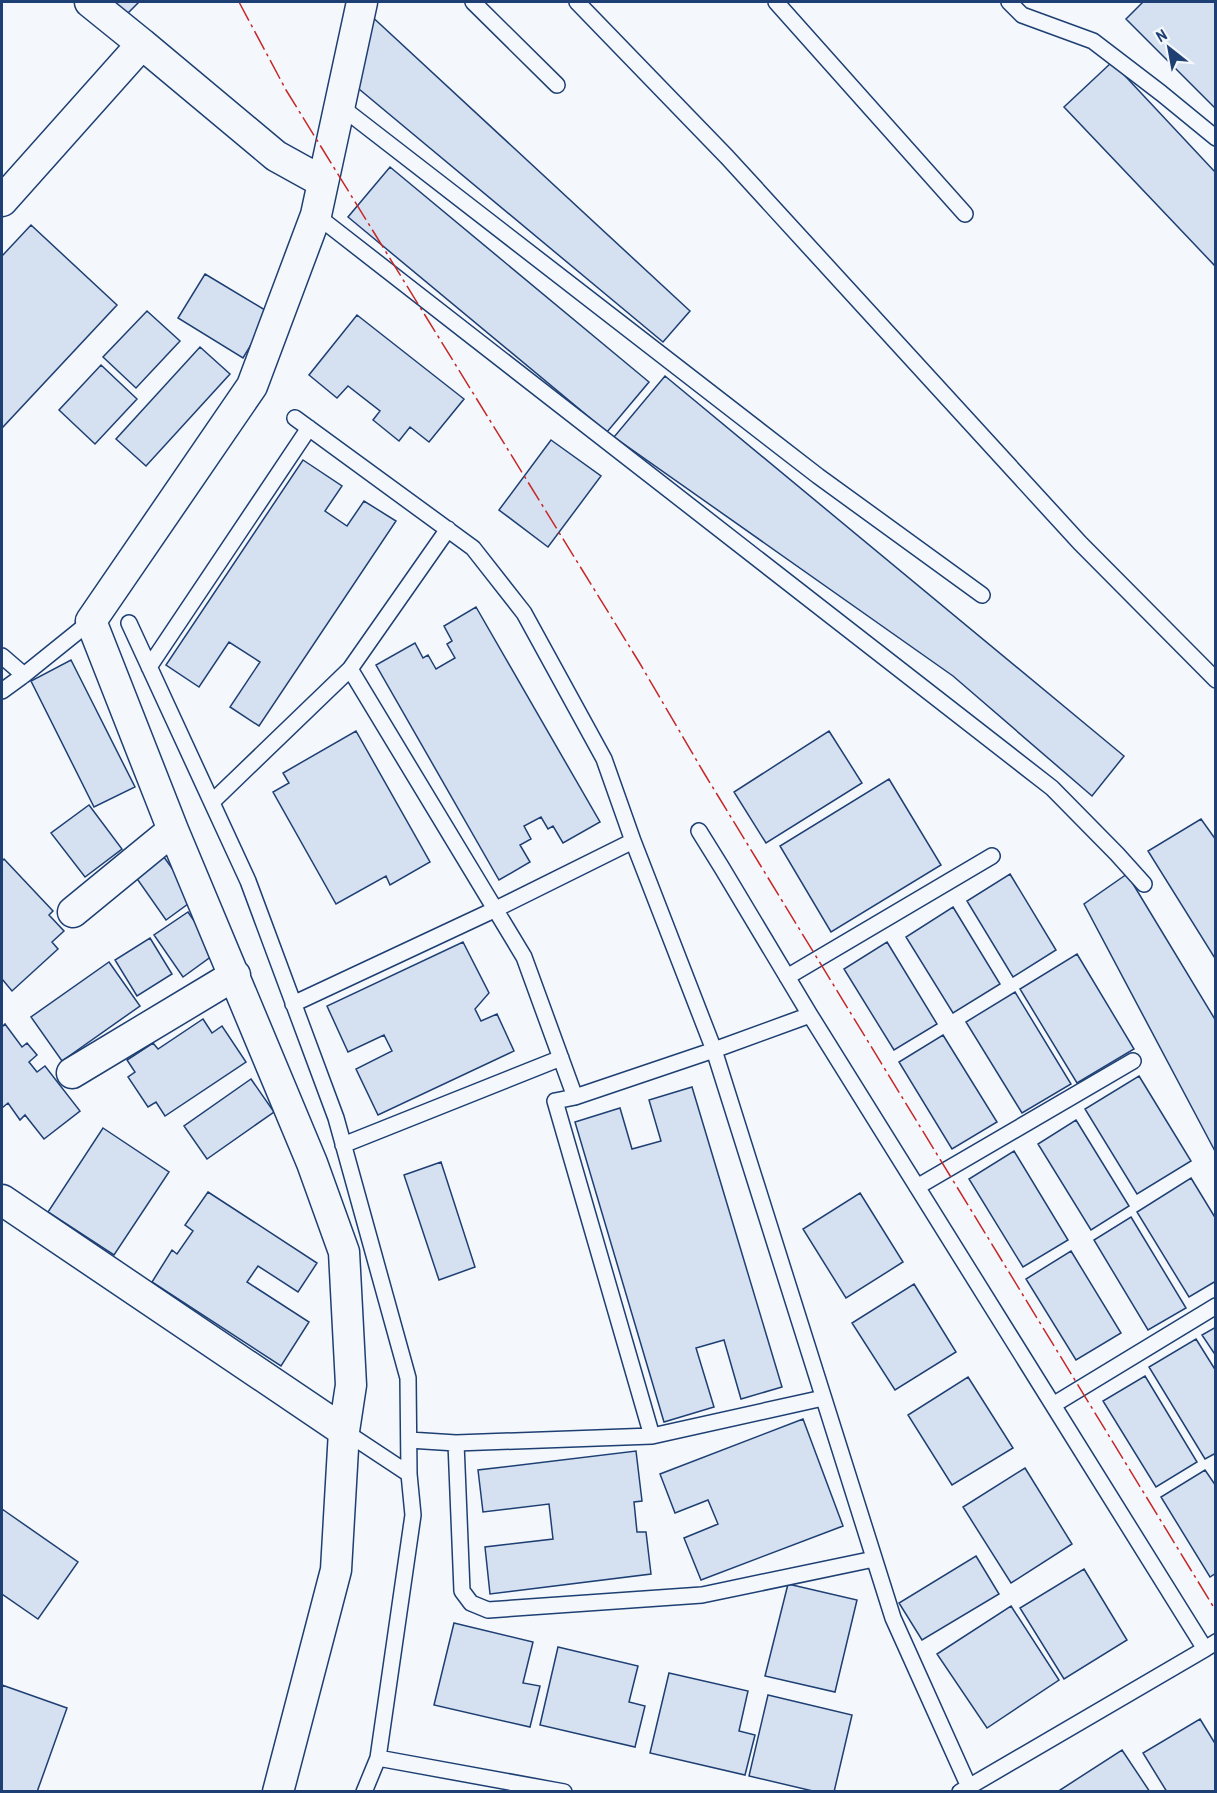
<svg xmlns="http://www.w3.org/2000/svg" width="1217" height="1793" viewBox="0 0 1217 1793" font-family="'Archivo Narrow',sans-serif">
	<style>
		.building { fill: #d5e0f0; stroke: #1d3f73; stroke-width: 1.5 }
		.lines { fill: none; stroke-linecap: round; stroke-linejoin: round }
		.service-casing { stroke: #1d3f73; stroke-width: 18 }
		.minor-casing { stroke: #1d3f73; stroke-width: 33 }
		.service { stroke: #f4f7fb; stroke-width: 15 }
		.minor { stroke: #f4f7fb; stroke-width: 30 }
		.power { stroke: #c62828; stroke-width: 1.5; stroke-dasharray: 21 4.5 3 4.5; stroke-linecap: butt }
	</style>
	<rect width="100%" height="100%" fill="#f4f7fb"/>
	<path class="building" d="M109,2H139L125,16Z
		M1143,2H1216V109L1126,19Z
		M367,12L690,311L663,342L353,84Z
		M1112,62L1216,173V267L1064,107Z
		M390,167L649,382L607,432L348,217Z
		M31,225L117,305L2,428V256Z
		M205,274L270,313L243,358L178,318Z
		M147,311L180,341L136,388L103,357Z
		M357,315L464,399L429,442L410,427L399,441L373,420L380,411L348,386L337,398L309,375Z
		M200,347L230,374L146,466L116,439Z
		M101,365L137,399L95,444L59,410Z
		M665,376L1124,756L1092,796L953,676L614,437Z
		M551,440L601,476L548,547L499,510Z
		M303,460L342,486L325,511L347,526L364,501L396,521L259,726L230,707L260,662L229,642L199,687L166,665Z
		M476,607L600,822L563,843L553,826L548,829L541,817L524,826L531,839L520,845L530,862L499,880L376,665L415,643L423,658L428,655L436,669L455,658L447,644L452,641L444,626Z
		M71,660L135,787L94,807L31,681Z
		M356,731L430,862L390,885L386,876L336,904L273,792L289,783L283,773Z
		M829,731L862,783L766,843L734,792Z
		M889,779L941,865L831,932L780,846Z
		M89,805L122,849L85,877L51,833Z
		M1201,819L1216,840V960L1148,851Z
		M161,853L182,882L192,901L166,920L133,873Z
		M4,859L53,911L49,915L64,931L52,942L58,949L12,991L2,979V861Z
		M1010,874L1056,950L1013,977L967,901Z
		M1127,874L1216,1021V1153L1084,904Z
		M953,907L1000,984L953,1013L906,937Z
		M188,912L216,953L183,977L154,935Z
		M150,938L172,974L137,996L115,960Z
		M463,942L489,993L475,1009L481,1021L497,1014L514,1051L378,1115L356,1069L392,1051L384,1035L348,1052L327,1006Z
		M887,942L937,1024L894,1050L844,969Z
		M1077,954L1134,1049L1077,1083L1020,989Z
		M109,962L140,1006L62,1061L31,1017Z
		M1015,992L1071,1084L1022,1113L966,1022Z
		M203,1019L212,1033L222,1026L246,1062L165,1116L156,1102L148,1107L128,1077L135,1072L127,1060L153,1043L158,1049Z
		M5,1024L22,1047L27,1043L37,1055L29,1062L37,1072L45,1066L80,1111L44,1139L25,1115L20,1120L8,1103L2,1108V1027Z
		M943,1035L997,1122L952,1149L899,1062Z
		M1139,1076L1191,1161L1137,1194L1085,1109Z
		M251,1079L274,1112L207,1159L184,1126Z
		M692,1087L782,1387L741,1399L724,1340L696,1348L714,1407L664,1422L575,1122L620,1108L632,1149L661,1141L649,1100Z
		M1076,1120L1129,1206L1091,1230L1038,1144Z
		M103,1128L169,1172L114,1255L48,1212Z
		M1014,1151L1068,1240L1023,1267L969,1179Z
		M441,1162L475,1267L439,1280L404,1175Z
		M1191,1178L1216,1219V1281L1189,1297L1137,1212Z
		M208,1192L317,1263L298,1292L258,1266L247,1282L309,1322L281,1366L152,1282L172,1250L177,1254L193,1231L185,1225Z
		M860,1193L903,1262L846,1298L803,1229Z
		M1131,1217L1186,1308L1148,1330L1094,1240Z
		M1071,1251L1121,1333L1076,1360L1026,1279Z
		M914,1284L956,1352L895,1390L852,1323Z
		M1216,1327V1356L1202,1335Z
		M1196,1339L1216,1371V1453L1205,1459L1149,1367Z
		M1145,1376L1197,1462L1156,1487L1103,1401Z
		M968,1377L1013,1448L952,1485L908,1415Z
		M803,1419L843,1526L701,1580L684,1538L718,1524L708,1500L675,1513L660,1474Z
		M636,1451L642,1501L634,1502L637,1532H646L651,1574L490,1594L485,1547L553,1539L549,1504L483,1512L478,1470Z
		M1025,1468L1072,1544L1011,1583L963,1507Z
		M1205,1470L1216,1486V1573L1210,1577L1161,1497Z
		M2,1509L78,1562L38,1619L2,1594Z
		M976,1556L999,1594L922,1640L899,1603Z
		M1084,1569L1127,1640L1064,1679L1020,1608Z
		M788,1584L857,1600L835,1692L765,1676Z
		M1011,1606L1059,1680L987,1728L937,1654Z
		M454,1623L533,1642L523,1683L540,1686L530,1727L434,1705Z
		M558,1647L638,1666L629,1702L645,1706L635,1747L540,1725Z
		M669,1673L748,1691L739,1731L755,1735L745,1775L650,1753Z
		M2,1685L67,1708L37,1792H2Z
		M768,1695L852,1715L834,1792H817L749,1776Z
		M1200,1719L1216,1745V1792H1167L1143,1753Z
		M1122,1750L1150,1792H1057Z"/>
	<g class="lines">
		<g class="service-casing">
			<path id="service" d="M473,2L557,85
				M577,2L727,157L1080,543L1216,680
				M776,2L965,214
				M1009,2L1022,15L1093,41L1161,93L1216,138
				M340,106L818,476L982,595
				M316,215L1052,788L1117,854L1144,884
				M295,418L473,548L524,613L604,759L633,841L714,1050L893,1618L969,1787
				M129,623L248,881L336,1118L408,1378L409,1474L413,1515L378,1758L364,1792
				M2,656L24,675
				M149,667L309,428
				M350,669L524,957L575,1097L714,1050L810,1015
				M2,691L24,675L91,621
				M212,802L350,669L448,529
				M699,831L722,868L810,1015L1205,1649L1216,1642
				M787,977L992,856
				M293,1004L496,909L633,841
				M343,1145L561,1058
				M917,1187L1133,1061
				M1053,1405L1216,1306
				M344,1431L409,1474
				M652,1436L823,1398
				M409,1440L456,1443L462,1591L471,1603L488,1610L702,1595L874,1559
				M456,1443L652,1436L555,1101L575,1097
				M378,1758L564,1792
				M960,1792L1205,1649"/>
		</g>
		<g class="minor-casing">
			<path id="minor" d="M142,44L276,156L323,182
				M2,201L142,44L90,2
				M73,912L173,830
				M72,1073L235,975
				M2,1200L344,1431
				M278,1792L336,1570L344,1431L351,1385L344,1252L312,1163L173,830L91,621L252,386L316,215L362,2"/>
		</g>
		<use href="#service" class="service"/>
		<use href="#minor" class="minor"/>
		<path class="power" d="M239,2L286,90L639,662L704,773L1216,1611"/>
	</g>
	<rect width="1217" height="1793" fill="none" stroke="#1d3f73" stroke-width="6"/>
	<g transform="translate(1169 48) rotate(329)" stroke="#f4f7fb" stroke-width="4.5" paint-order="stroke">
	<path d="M0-4.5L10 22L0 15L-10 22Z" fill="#1d3f73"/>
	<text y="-9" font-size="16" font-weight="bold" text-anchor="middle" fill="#1d3f73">N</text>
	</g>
</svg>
